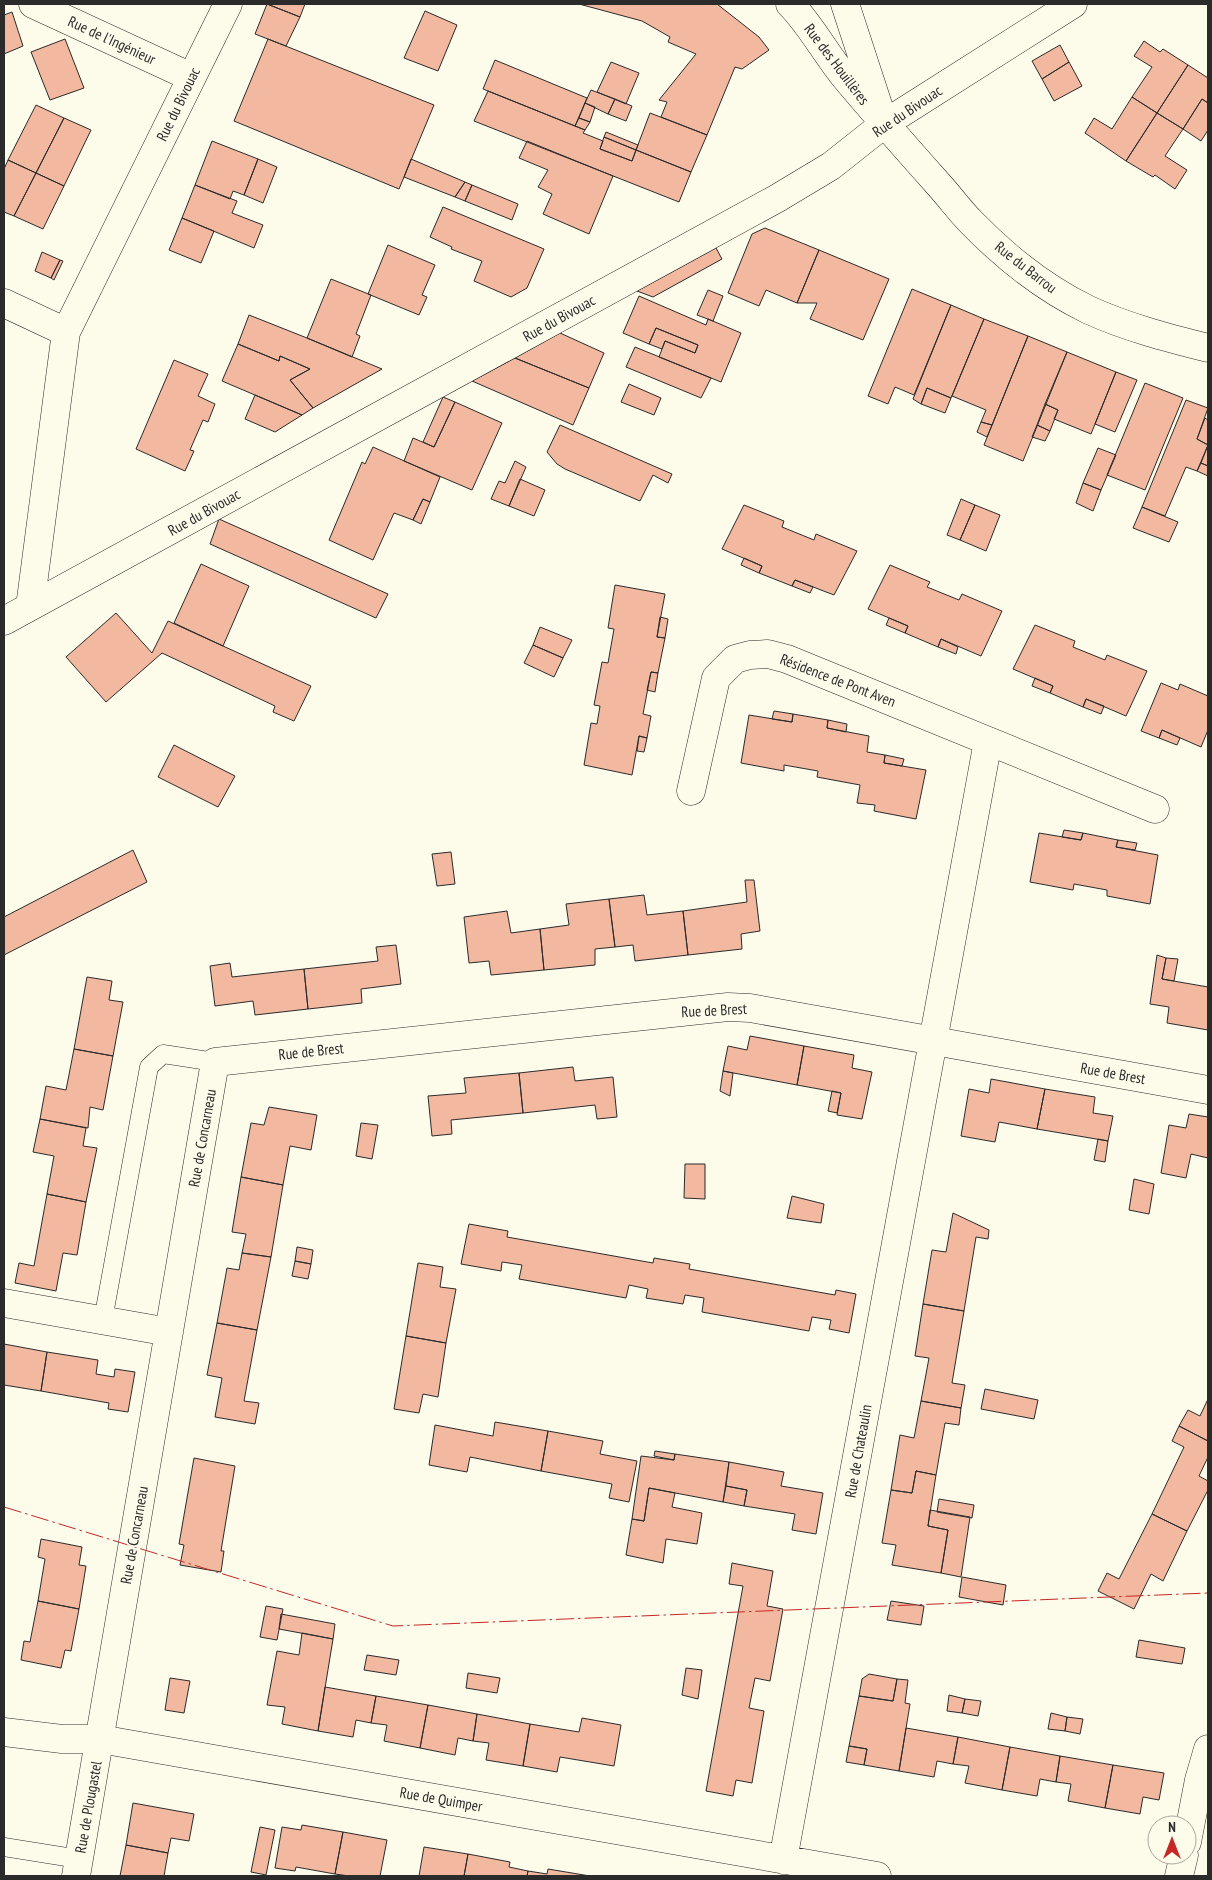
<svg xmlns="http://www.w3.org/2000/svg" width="1212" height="1880" viewBox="0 0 1212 1880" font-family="'PT Sans Narrow',sans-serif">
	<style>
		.building { fill: #f2b8a0; stroke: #2b2b2b }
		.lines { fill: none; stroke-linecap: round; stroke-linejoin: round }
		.service-casing { stroke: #2b2b2b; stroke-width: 19 }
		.minor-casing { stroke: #2b2b2b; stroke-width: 29 }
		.service { stroke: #fdfbea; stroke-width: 18 }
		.minor { stroke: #fdfbea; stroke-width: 28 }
		.power { stroke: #c62828; stroke-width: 1; stroke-dasharray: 18 4 2.5 4; stroke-linecap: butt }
		.labels { text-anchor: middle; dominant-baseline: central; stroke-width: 4; stroke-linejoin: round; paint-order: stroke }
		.street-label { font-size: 15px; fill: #2b2b2b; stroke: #fdfbea }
	</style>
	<rect width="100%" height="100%" fill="#fdfbea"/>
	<path class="building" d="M267,4L300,17L286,46L255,34Z
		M267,4H305L300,17Z
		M579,4H717L759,37L769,50L742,69L735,67L707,135L661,117L667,102L659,100L696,54L668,42L670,37L642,21Z
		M425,11L457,25L438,71L404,58Z
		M12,12L23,46L4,54V15Z
		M65,39L84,88L50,100L31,52Z
		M268,39L434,105L399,189L234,121Z
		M1144,41L1160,52L1163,49L1188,65L1157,113L1132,97L1152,67L1134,56Z
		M1060,45L1069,62L1042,79L1032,61Z
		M495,60L587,98L575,126L483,89Z
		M611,62L639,73L626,104L597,92Z
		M1069,62L1082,86L1054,101L1042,79Z
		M1188,65L1208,78V103L1202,99L1183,129L1157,113Z
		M591,90L615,99L608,114L585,103Z
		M488,91L585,130L583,133L603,141L600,149L632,161L636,150L691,172L679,202L474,121Z
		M1132,97L1157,113L1126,161L1085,133L1094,118L1112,129Z
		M615,99L632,106L626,121L608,114Z
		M1202,99L1208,103V130L1201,141L1183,129Z
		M585,103L595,107L590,122L579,118Z
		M36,105L64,118L36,173L8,160Z
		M650,113L707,135L691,172L636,150Z
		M1157,113L1183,129L1165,156L1187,170L1175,189L1155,175L1153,177L1126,161Z
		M64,118L91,130L64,186L36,173Z
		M579,118L590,122L585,130L575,126Z
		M606,132L638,145L636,150L604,137Z
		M604,137L636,150L632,161L600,149Z
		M212,141L258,159L244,195L233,191L230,199L195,185Z
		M527,141L613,176L589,234L543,214L552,194L538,187L548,170L519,158Z
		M258,159L277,167L263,203L244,195Z
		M411,159L465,182L455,197L404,177Z
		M8,160L36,173L14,216L4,212V169Z
		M36,173L64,186L43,229L14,216Z
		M465,182L472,185L465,201L455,197Z
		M195,185L237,201L232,213L263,225L254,248L182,218Z
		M472,185L518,204L512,220L465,201Z
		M443,207L544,249L527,288L511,297L474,281L482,261L451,249L452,247L430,237Z
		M182,218L214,231L201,263L169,250Z
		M765,228L819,250L797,303L766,290L759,306L728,293L752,234Z
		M388,245L435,265L422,295L427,297L419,315L368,294Z
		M716,248L722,259L653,297L637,291Z
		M819,250L889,279L863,340L810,319L817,303H797Z
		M42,252L60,260L51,278L35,271Z
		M60,260L63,261L54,280L51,278Z
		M331,279L371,295L356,334L360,336L352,357L307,338Z
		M912,289L951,305L914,395L895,387L888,404L868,396Z
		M708,290L723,296L713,321L697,315Z
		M639,296L706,325L708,319L741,333L721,382L659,357L665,341L695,353L698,345L656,328L649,344L623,333Z
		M951,305L984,319L951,398L927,388L921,404L913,399Z
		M249,315L307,338L382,369L313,408L290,380L310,369L280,356L279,361L238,344Z
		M984,319L1028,336L992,425L981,422L986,410L952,396Z
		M656,328L698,345L695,353L665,341L662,349L649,344Z
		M560,333L604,353L589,388L515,358Z
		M1028,336L1067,352L1023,461L984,445Z
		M238,344L279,361L280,356L310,369L290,380L313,408L302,415L222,381Z
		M635,347L711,378L701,398L626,367Z
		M1067,352L1116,372L1091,434L1054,419L1058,410L1045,404Z
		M515,358L589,388L573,425L472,381Z
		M174,360L208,374L198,396L215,404L208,422L203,420L190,450L194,451L185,471L136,449Z
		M1116,372L1137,380L1115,432L1095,424Z
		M1145,383L1183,398L1145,490L1107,475Z
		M629,384L661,398L654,415L621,402Z
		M927,388L951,398L945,413L921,404Z
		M255,395L302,415L275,432L245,419Z
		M443,397L455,402L434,447L423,442Z
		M1186,400L1208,408L1197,439L1208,445L1197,471L1186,467L1165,516L1142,507Z
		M455,402L502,423L472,490L404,461L413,438L434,447Z
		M1045,404L1058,410L1050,431L1037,425Z
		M1205,418L1208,420V445L1197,439Z
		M981,422L992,425L987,437L977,432Z
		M560,425L672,474L668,483L653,475L640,501L565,469L557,464L547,452Z
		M1037,425L1050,431L1045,441L1032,437Z
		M1208,445V466L1201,463Z
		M373,447L440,477L430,502L423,499L413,520L394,513L373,560L329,540L362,462L365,464Z
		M1098,448L1116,455L1101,490L1083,483Z
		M515,461L526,467L509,506L491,499L499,481L505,483Z
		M1201,463L1208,466V476L1197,471Z
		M520,479L545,490L534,516L509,506Z
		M1083,483L1101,490L1093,511L1076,503Z
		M423,499L430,502L421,524L413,520Z
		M961,499L975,505L960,540L947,535Z
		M744,505L784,521L782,527L814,540L816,534L857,551L834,595L795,580L792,586L759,573L762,566L722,549Z
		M975,505L1000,515L986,551L960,540Z
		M1142,507L1178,522L1169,542L1133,528Z
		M219,519L388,594L376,618L210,544Z
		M744,558L762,566L759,573L741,565Z
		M201,564L249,586L223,646L174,623Z
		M890,565L930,582L927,587L959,600L962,594L1002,611L981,656L941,639L938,647L905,633L908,626L868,609Z
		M795,580L813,587L810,593L792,586Z
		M615,585L665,594L657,637L665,638L658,673L651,672L643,714L651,716L647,738L639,736L632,775L584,765L591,723L597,724L600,706L594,705L602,662L608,663L614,629L608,628Z
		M116,613L152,653L168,621L311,686L294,721L273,712L275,706L162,653L106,702L66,657Z
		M660,617L668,619L665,638L657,637Z
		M889,618L908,626L905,633L886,625Z
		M1035,625L1075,641L1073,647L1105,660L1107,655L1147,671L1126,716L1086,699L1083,707L1050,693L1053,686L1013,669Z
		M540,627L572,640L563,658L533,645Z
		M941,639L958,647L956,654L938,647Z
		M533,645L563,658L554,677L524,663Z
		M651,672L658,673L655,692L647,690Z
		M1035,678L1053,686L1050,693L1032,686Z
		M1161,683L1178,690L1180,684L1208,696V730L1201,747L1162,730L1159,738L1141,731Z
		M1086,699L1104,706L1101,714L1083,707Z
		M774,711L793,714L792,722L772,719Z
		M793,714L828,720L827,728L869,736L867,752L885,755L884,763L926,770L916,819L874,811L875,805L857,803L860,785L817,777L818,771L784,765V771L741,763L749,715L792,722Z
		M828,720L847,724L846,732L827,728Z
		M1162,730L1180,738L1177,745L1159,738Z
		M639,736L647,738L644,752L637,751Z
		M174,745L235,776L218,807L158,777Z
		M885,755L904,759L902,766L884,763Z
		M1064,830L1083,833L1081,840L1062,837Z
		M1039,833L1081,840L1083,833L1118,840L1116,847L1158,855L1150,904L1107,896V890L1074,884L1073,890L1030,882Z
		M1118,840L1137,843L1135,850L1116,847Z
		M133,850L147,882L4,955V917Z
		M451,852L455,884L437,886L432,854Z
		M745,880H754L760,931L741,934L742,949L688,955L683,911L747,902Z
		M644,895L647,915L683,911L688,955L635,961L633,945L615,947L609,899Z
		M609,899L615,947L595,949V965L544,970L540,929L569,925L566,904Z
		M507,911L511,933L540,929L544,970L491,975L489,961L469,963L464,917Z
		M396,945L401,984L361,989L362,1003L308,1009L304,969L378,961L376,947Z
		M1157,955L1166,958L1162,979L1208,987V1030L1167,1023L1169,1007L1150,1004Z
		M1166,958L1178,959L1174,981L1162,979Z
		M230,963L232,977L304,969L308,1009L255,1015L253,1001L215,1006L210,966Z
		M87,977L112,981L109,1000L123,1002L113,1056L74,1049Z
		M750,1036L804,1046L797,1085L723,1071L728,1046L747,1050Z
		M804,1046L854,1055L852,1068L872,1072L862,1119L837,1115L841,1093L797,1085Z
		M74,1049L113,1056L103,1110L90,1107L88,1128L40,1119L46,1086L66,1090Z
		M573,1067L575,1081L613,1077L617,1117L597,1119L595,1105L523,1113L519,1073Z
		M723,1071L733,1073L730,1096L720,1091Z
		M519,1073L523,1113L451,1120L452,1134L432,1136L428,1096L466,1093L464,1078Z
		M991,1079L1045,1089L1037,1129L999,1122L995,1142L961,1136L969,1089L989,1093Z
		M1045,1089L1095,1097L1093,1113L1113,1116L1108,1141L1037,1129Z
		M832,1091L841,1093L837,1113L828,1111Z
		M269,1107L317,1115L311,1150L290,1146L283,1185L241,1177L251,1123L264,1125Z
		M1189,1114L1208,1117V1158L1191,1154L1186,1178L1161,1173L1169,1125L1186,1128Z
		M40,1119L86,1128L83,1146L97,1148L86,1202L47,1194L54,1156L33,1152Z
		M361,1123L378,1125L372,1159L356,1156Z
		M1098,1139L1108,1141L1105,1162L1094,1160Z
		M685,1164H705V1199L684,1198Z
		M241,1177L283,1185L271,1257L242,1253L246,1234L232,1232Z
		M1134,1179L1154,1184L1149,1214L1129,1210Z
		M47,1194L86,1202L77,1255L63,1253L56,1291L15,1283L19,1263L34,1266Z
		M792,1196L824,1204L821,1223L787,1218Z
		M953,1213L989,1230L988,1239L976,1237L964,1311L923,1304L932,1250L946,1252Z
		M469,1224L508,1231L507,1237L653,1263L654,1258L690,1264L689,1269L835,1295L836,1290L856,1294L849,1333L829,1329L831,1320L812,1317L809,1331L702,1312L704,1298L685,1295L683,1304L646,1298L648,1289L629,1285L626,1298L519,1279L522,1265L502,1262L501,1271L461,1264Z
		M297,1247L313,1250L311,1264L295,1261Z
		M242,1253L271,1257L257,1330L217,1323L227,1268L239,1270Z
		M295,1261L311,1264L308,1279L292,1276Z
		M418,1263L443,1267L440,1287L456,1289L446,1343L406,1336Z
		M923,1304L964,1311L952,1383L965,1385L961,1408L921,1401L929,1358L915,1356Z
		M217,1323L257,1330L244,1401L259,1403L255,1424L215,1417L222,1378L207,1375Z
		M406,1336L446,1343L438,1397L423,1394L419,1413L394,1409Z
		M4,1344L47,1352L41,1391L4,1385Z
		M47,1352L98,1360L96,1374L114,1377L115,1369L135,1372L128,1412L108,1409L109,1403L41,1391Z
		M985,1389L1038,1400L1034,1419L981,1409Z
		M1208,1399V1441L1179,1426L1188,1410L1200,1416Z
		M921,1401L961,1408L959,1425L945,1423L936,1475L916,1471L912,1493L891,1490L900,1435L914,1438Z
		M495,1422L548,1431L541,1471L470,1457L467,1472L429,1465L435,1425L493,1436Z
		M1179,1426L1208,1441V1457L1199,1476L1208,1481V1490L1187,1531L1152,1514L1184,1447L1172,1441Z
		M548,1431L603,1441L600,1454L637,1461L629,1502L609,1498L612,1484L541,1471Z
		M655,1451L675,1454L674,1460L654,1456Z
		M675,1454L729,1462L723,1502L649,1488L644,1521L632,1519L641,1456L674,1460Z
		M194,1458L235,1466L221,1551H224L221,1572L180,1565L184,1545L179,1544Z
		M729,1462L784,1472L781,1486L823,1493L816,1534L792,1530L795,1514L744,1506L747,1490L726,1486Z
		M916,1471L936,1475L928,1526L948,1530L941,1573L892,1565L896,1545L882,1543L891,1490L912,1493Z
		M726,1486L747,1490L744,1506L723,1502Z
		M649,1488L675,1493L672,1507L702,1513L697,1544L666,1539L663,1563L626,1555L632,1519L644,1521Z
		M939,1499L974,1505L972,1518L937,1512Z
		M930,1510L970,1517L961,1577L941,1573L948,1530L928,1526Z
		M1152,1514L1187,1531L1163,1581L1151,1574L1134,1609L1098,1591L1107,1573L1119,1579Z
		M41,1539L82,1547L79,1565L86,1566L79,1609L38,1601L45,1559L38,1557Z
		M732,1563L773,1571L767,1606L783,1609L770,1681L755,1678L749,1708L764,1711L752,1783L736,1780L733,1796L706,1791L743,1586L729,1584Z
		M962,1577L1006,1585L1003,1605L959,1597Z
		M38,1601L79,1609L71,1651L65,1650L61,1668L21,1660L24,1641L30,1642Z
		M891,1601L924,1606L921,1625L887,1620Z
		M266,1606L283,1609L277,1640L260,1637Z
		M281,1614L335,1624L333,1639L279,1629Z
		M302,1633L333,1639L318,1731L282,1724L285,1707L267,1705L277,1651L299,1655Z
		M1139,1640L1185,1648L1182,1664L1136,1657Z
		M367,1655L399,1660L396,1675L364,1670Z
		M686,1668L702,1670L698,1699L682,1695Z
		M468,1673L500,1678L497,1693L466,1688Z
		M869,1674L897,1679L893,1701L859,1696L862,1679Z
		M170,1678L190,1681L184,1713L165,1710Z
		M897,1679L908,1680L905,1703L910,1704L899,1771L864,1765L867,1749L849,1746L859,1696L893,1701Z
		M325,1687L376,1696L371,1723L356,1720L353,1737L318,1731Z
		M949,1695L965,1699L962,1713L947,1711Z
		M376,1696L428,1705L420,1748L384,1741L387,1725L371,1723Z
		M965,1699L981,1701L978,1716L962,1713Z
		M428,1705L477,1714L473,1741L458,1738L455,1755L420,1748Z
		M1051,1713L1067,1717L1065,1731L1048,1729Z
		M477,1714L530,1724L523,1766L486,1760L489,1743L473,1741Z
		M1067,1717L1083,1719L1080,1734L1065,1731Z
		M582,1718L621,1725L614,1766L560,1757L557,1772L523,1766L530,1724L579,1732Z
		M906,1728L958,1737L953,1764L937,1761L934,1777L899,1771Z
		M958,1737L1010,1747L1002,1790L965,1783L969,1766L953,1764Z
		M849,1746L867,1749L864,1765L846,1762Z
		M1010,1747L1060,1756L1056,1782L1040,1779L1037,1796L1002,1790Z
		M1060,1756L1113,1765L1105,1808L1068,1801L1071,1784L1056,1782Z
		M1113,1765L1164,1773L1159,1800L1143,1797L1140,1814L1105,1808Z
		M133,1803L194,1814L189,1841L171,1838L168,1853L126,1845Z
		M302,1825L343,1832L335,1874L296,1867L295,1871L275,1868L282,1827L301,1830Z
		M260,1827L275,1830L266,1875L251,1872Z
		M343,1832L387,1840L380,1876H349L335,1874Z
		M126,1845L168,1853L164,1876H120Z
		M424,1847L468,1854L464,1876H419Z
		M468,1854L510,1862L509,1867L528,1871L527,1876H464Z
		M548,1869L590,1876H527L528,1871L547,1874Z"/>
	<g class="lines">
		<g class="service-casing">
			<path id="service" d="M103,1320L149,1067L163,1054L215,1062
				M4,1847L79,1859"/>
		</g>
		<g class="minor-casing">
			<path id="minor" d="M33,4L191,77
				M790,4C811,25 825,53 844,76C875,113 907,149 939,185C950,197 960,211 971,222C1005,257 1045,289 1089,310C1126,327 1168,338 1208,348
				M845,4L880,111
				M4,303L66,332
				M30,607L66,332L228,4
				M4,621L776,199L831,166L884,124L1073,4
				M691,791L716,678L735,659L750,655L768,654L787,659L1155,809
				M4,1303L169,1332
				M4,1732L62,1739H100L877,1876
				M1187,1842L1199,1780L1208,1749
				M783,1860L988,741
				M76,1876L215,1062L728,1007L750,1008L1208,1090
				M1179,1876L1184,1855"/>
		</g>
		<use href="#service" class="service"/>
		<use href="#minor" class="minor"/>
		<path class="power" d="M4,1507L393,1626L1208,1593"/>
	</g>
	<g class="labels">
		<g class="street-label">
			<text transform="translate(112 40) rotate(25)">Rue de l'Ingénieur</text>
			<text transform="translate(837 64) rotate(53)">Rue des Houillères</text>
			<text transform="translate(178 104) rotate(-64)">Rue du Bivouac</text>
			<text transform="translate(907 111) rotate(-34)">Rue du Bivouac</text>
			<text transform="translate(1026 267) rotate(38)">Rue du Barrou</text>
			<text transform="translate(559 318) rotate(-29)">Rue du Bivouac</text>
			<text transform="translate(204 512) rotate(-29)">Rue du Bivouac</text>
			<text transform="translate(838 680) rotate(21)">Résidence de Pont Aven</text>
			<text transform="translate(714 1010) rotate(-3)">Rue de Brest</text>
			<text transform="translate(311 1051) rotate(-6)">Rue de Brest</text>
			<text transform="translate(1113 1073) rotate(10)">Rue de Brest</text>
			<text transform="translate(202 1138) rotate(-80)">Rue de Concarneau</text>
			<text transform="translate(858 1451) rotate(-80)">Rue de Chateaulin</text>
			<text transform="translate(134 1535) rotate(-80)">Rue de Concarneau</text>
			<text transform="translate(441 1799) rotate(10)">Rue de Quimper</text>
			<text transform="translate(88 1807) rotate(-80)">Rue de Plougastel</text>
		</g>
	</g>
	<rect width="1212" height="1880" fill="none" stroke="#2b2b2b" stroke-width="10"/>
	<g transform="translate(1172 1840)"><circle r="24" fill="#fdfbea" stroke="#a9a89e"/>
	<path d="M0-4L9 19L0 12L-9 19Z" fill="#c62828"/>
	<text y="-8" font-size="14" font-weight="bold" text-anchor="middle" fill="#2b2b2b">N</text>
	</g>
</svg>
